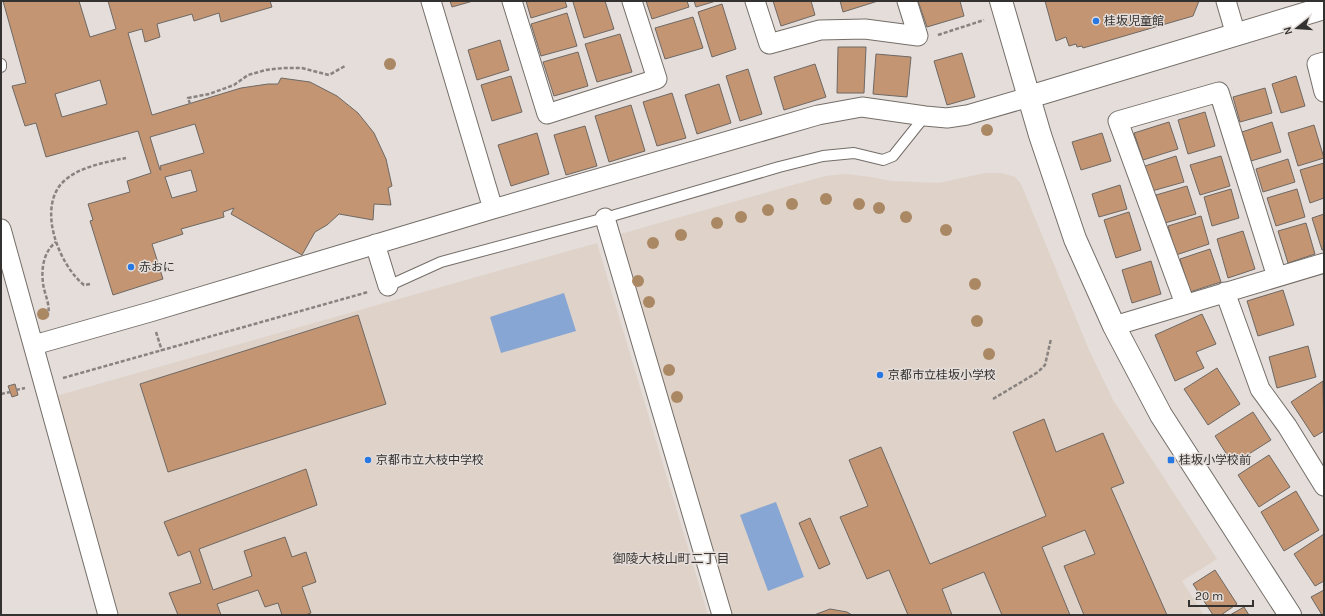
<svg xmlns="http://www.w3.org/2000/svg" width="1325" height="616" viewBox="0 0 1325 616" font-family="Karla,'Noto Sans JP',sans-serif">
	<style>
		.built { fill: #dfd2c8 }
		.water { fill: #87a6d3 }
		.building { fill: #c39572; stroke: #6e6864; fill-rule: evenodd }
		.lines { fill: none; stroke-linecap: round; stroke-linejoin: round }
		.service-casing { stroke: #746e69; stroke-width: 12 }
		.minor-casing { stroke: #746e69; stroke-width: 21 }
		.tertiary-casing { stroke: #746e69; stroke-width: 24 }
		.path { stroke: #888380; stroke-width: 2.5; stroke-dasharray: 4 2; stroke-linecap: butt }
		.service { stroke: #fff; stroke-width: 10 }
		.minor { stroke: #fff; stroke-width: 19 }
		.tertiary { stroke: #fff; stroke-width: 22 }
		.tree { fill: #ab8864 }
		.poi-dot { fill: #2878e3; stroke: #e4ddd9; stroke-width: 1.5 }
		.labels { text-anchor: middle; dominant-baseline: central; stroke-width: 3; stroke-linejoin: round; paint-order: stroke }
		.poi-label { font-size: 12px; fill: #343230; stroke: #e4ddd9; text-anchor: start }
		.neighbourhood-label { font-size: 13px; fill: #3e3935; stroke: #e4ddd9 }
	</style>
	<rect width="100%" height="100%" fill="#e4ddd9"/>
	<path class="built" d="M985,173H1001L1015,177L1021,184L1089,350L1113,400L1217,559L1182,581L1204,615H731L617,235L825,176L846,174L871,177L891,181L939,183Z
		M597,243L708,615H119L56,396Z"/>
	<path class="water" d="M564,293L576,331L501,353L490,317Z
		M776,502L804,577L768,591L740,515Z"/>
	<path class="building" d="M3,1H79L90,37L116,29L108,1H270L272,7L221,22L219,13L194,21L192,14L157,24L160,37L145,42L142,29L128,33L152,115L241,88L268,84H278L281,78L310,82L337,96L358,113L374,133L386,159L392,186L388,188L391,205L374,204L373,220L339,214L327,225L315,232L302,255L231,214L234,208L223,212L224,217L181,229L183,234L152,244L163,279L113,295L90,221L93,220L88,204L130,192L127,181L151,173L138,131L46,157L36,123L25,126L12,86L26,83ZM100,80L107,104L62,117L55,94ZM195,124L204,153L160,166L161,170H160L150,137ZM191,170L197,191L172,198L165,177Z
		M450,1H473L452,7Z
		M526,1H565L567,7L531,18Z
		M575,1H605L614,29L584,38L573,2Z
		M646,1H687L689,7L652,19Z
		M694,1H716L696,7Z
		M773,1H811L815,15L781,26Z
		M840,1H878L843,12Z
		M918,1H960L964,16L927,27Z
		M1045,1H1199L1193,16L1083,48L1082,46L1077,47L1076,44L1069,46L1066,37L1056,41Z
		M722,4L736,49L712,57L698,12Z
		M567,13L577,46L541,56L531,24Z
		M693,17L703,48L665,59L655,28Z
		M620,34L632,72L597,82L585,44Z
		M500,40L509,70L477,80L468,50Z
		M838,47H866L864,93H837Z
		M578,52L588,86L554,96L543,62Z
		M962,53L975,97L947,105L934,61Z
		M876,54L911,57L907,97L873,94Z
		M815,64L826,97L784,110L774,77Z
		M748,69L762,114L740,121L726,76Z
		M511,76L522,112L492,121L481,85Z
		M1296,76L1305,106L1281,113L1272,84Z
		M719,84L731,123L697,134L685,95Z
		M1265,88L1272,113L1240,122L1233,97Z
		M672,93L686,138L657,146L643,102Z
		M631,105L645,151L609,162L595,116Z
		M1205,112L1215,146L1188,154L1178,120Z
		M1169,122L1178,149L1143,160L1134,133Z
		M1272,122L1281,152L1251,161L1242,132Z
		M1314,125L1324,158L1298,166L1288,133Z
		M585,126L597,166L566,175L554,135Z
		M537,133L549,174L511,186L498,145Z
		M1102,133L1111,161L1081,170L1072,142Z
		M1176,156L1184,182L1152,191L1145,166Z
		M1221,156L1230,186L1200,195L1190,165Z
		M1288,159L1295,182L1263,192L1256,169Z
		M1324,163V198L1310,203L1300,170Z
		M1120,185L1127,209L1099,217L1092,194Z
		M1187,186L1196,214L1165,223L1156,195Z
		M1231,189L1239,218L1212,226L1204,197Z
		M1297,189L1305,217L1276,226L1267,198Z
		M1129,212L1141,250L1116,258L1104,220Z
		M1324,214V250H1322L1312,218Z
		M1201,216L1209,244L1176,255L1168,226Z
		M1306,223L1315,254L1288,263L1278,231Z
		M1243,231L1255,269L1228,278L1217,239Z
		M1210,249L1221,282L1190,292L1180,259Z
		M1151,261L1161,294L1132,303L1122,270Z
		M1283,290L1294,325L1258,336L1247,301Z
		M1202,314L1216,344L1196,352L1204,368L1175,381L1155,335Z
		M358,315L386,404L168,472L140,384Z
		M1308,346L1316,377L1277,388L1269,357Z
		M1217,368L1240,404L1208,425L1184,389Z
		M1323,381L1324,431L1314,437L1291,402Z
		M15,384L18,395L12,397L8,386Z
		M1253,412L1271,440L1233,464L1215,436Z
		M1044,419L1056,452L1103,433L1124,483L1111,488L1167,615H1084L1064,566L1095,554L1085,530L1042,547L1070,615H1002L984,572L942,589L952,615H908L889,570L867,579L840,517L868,506L849,460L881,447L930,564L1046,516L1013,432Z
		M1269,455L1290,487L1259,507L1238,475Z
		M306,469L317,505L199,549L213,590L252,576L244,551L285,537L292,557L306,552L316,582L302,587L311,613L305,615H282L278,603L265,607L258,590L217,604L221,615H178L169,593L201,583L190,551L178,556L164,522Z
		M1296,491L1319,530L1284,551L1261,512Z
		M810,518L830,564L819,569L799,523Z
		M1324,534V581L1315,586L1294,554Z
		M1215,570L1237,604L1221,615H1213L1193,584Z
		M1324,590V615H1322L1311,597Z
		M1244,607L1249,615H1230Z
		M830,609L847,612L852,615H814Z"/>
	<g class="lines">
		<g class="service-casing">
			<path id="service" d="M1,64V67
				M388,286L441,262L605,218L779,167L823,156L854,153L883,160L893,156L925,116"/>
		</g>
		<g class="minor-casing">
			<path id="minor" d="M431,1L493,209
				M512,1L547,114L657,79L632,1
				M755,1L769,44L820,30L865,29L918,36L907,1
				M1226,1L1236,35
				M1324,62L1317,64L1324,92
				M605,218L722,615
				M1,229L108,615
				M375,244L388,286
				M1225,292L1260,389L1287,426L1324,486
				M1185,304L1118,121L1219,92L1277,277
				M1114,326L1324,263
				M34,345L150,312L493,209L818,115L862,107L925,116L947,118L967,115L1029,97"/>
		</g>
		<g class="tertiary-casing">
			<path id="tertiary" d="M1001,1L1040,135L1075,239L1114,326L1161,415L1290,615
				M1029,97L1324,8"/>
		</g>
		<path class="path" d="M938,35L984,20
			M190,104L188,98L209,94L234,85L248,75L266,70L283,68H302L329,75L345,66
			M90,284L84,285C59,265 36,207 64,181C79,167 106,162 126,158
			M47,317C52,307 44,294 43,283C41,268 44,251 56,242
			M156,332L162,351
			M63,378L368,292
			M16,390L25,388
			M1,394L10,392
			M993,399L1038,372L1045,365L1051,339"/>
		<use href="#service" class="service"/>
		<use href="#minor" class="minor"/>
		<use href="#tertiary" class="tertiary"/>
	</g>
	<g class="tree">
		<circle cx="390" cy="64" r="6"/>
		<circle cx="987" cy="130" r="6"/>
		<circle cx="826" cy="199" r="6"/>
		<circle cx="792" cy="204" r="6"/>
		<circle cx="859" cy="204" r="6"/>
		<circle cx="879" cy="208" r="6"/>
		<circle cx="768" cy="210" r="6"/>
		<circle cx="741" cy="217" r="6"/>
		<circle cx="906" cy="217" r="6"/>
		<circle cx="717" cy="223" r="6"/>
		<circle cx="946" cy="230" r="6"/>
		<circle cx="681" cy="235" r="6"/>
		<circle cx="653" cy="243" r="6"/>
		<circle cx="638" cy="281" r="6"/>
		<circle cx="975" cy="284" r="6"/>
		<circle cx="649" cy="302" r="6"/>
		<circle cx="43" cy="314" r="6"/>
		<circle cx="977" cy="321" r="6"/>
		<circle cx="989" cy="354" r="6"/>
		<circle cx="669" cy="370" r="6"/>
		<circle cx="677" cy="397" r="6"/>
	</g>
	<g class="poi-dot">
		<circle cx="1096" cy="21" r="4"/>
		<circle cx="131" cy="267" r="4"/>
		<circle cx="880" cy="375" r="4"/>
		<circle cx="368" cy="460" r="4"/>
		<rect x="1167" y="456" width="8" height="8" rx="2"/>
	</g>
	<g class="labels">
		<g class="poi-label">
			<text x="1104" y="21">桂坂児童館</text>
			<text x="139" y="267">赤おに</text>
			<text x="888" y="375">京都市立桂坂小学校</text>
			<text x="376" y="460">京都市立大枝中学校</text>
			<text x="1179" y="460">桂坂小学校前</text>
		</g>
		<g class="neighbourhood-label">
			<text x="671" y="558">御陵大枝山町二丁目</text>
		</g>
	</g>
	<rect width="1325" height="616" fill="none" stroke="#343230" stroke-width="4"/>
	<g transform="translate(1297 28) rotate(253)" stroke="#e4ddd9" stroke-width="3" paint-order="stroke">
	<path d="M0-3L7 15L0 10L-7 15Z" fill="#343230"/>
	<text y="-6" font-size="11" font-weight="bold" text-anchor="middle" fill="#343230">N</text>
	</g>
	<path d="M1189 600v6h64v-6" fill="none" stroke="#343230" stroke-width="2"/>
	<text x="1195" y="600" font-size="12" fill="#343230" stroke="#e4ddd9" stroke-width="3" paint-order="stroke">20 m</text>
</svg>
